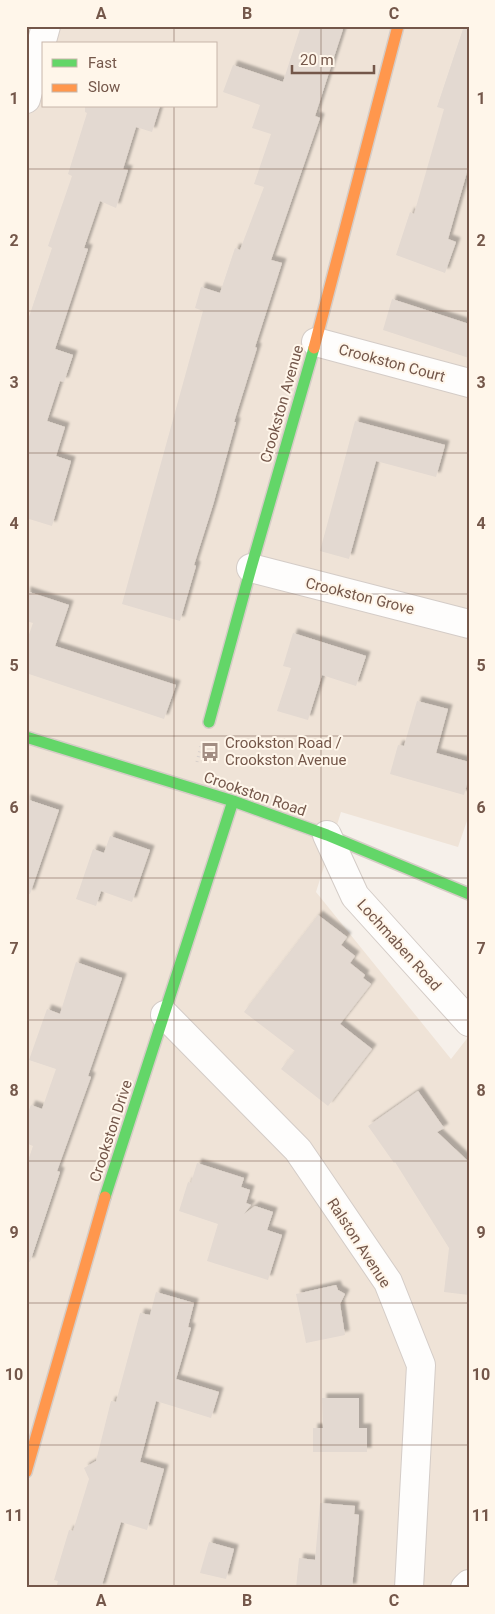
<svg xmlns="http://www.w3.org/2000/svg" width="495" height="1614" viewBox="0 0 495 1614" font-family="Roboto,sans-serif">
	<style>
		.residential { fill: #efe3d7; fill-rule: evenodd }
		.building { fill: #e3d9d1; filter: url(#shadow) }
		.lines { fill: none; stroke-linecap: round; stroke-linejoin: round }
		.street-casing { stroke: #d4ccc7; stroke-width: 30 }
		.fast-casing { stroke: #d5ccc6; stroke-width: 14 }
		.slow-casing { stroke: #d5ccc6; stroke-width: 14 }
		.path { stroke: #d7cfcb; stroke-width: 3; stroke-dasharray: 1 4; stroke-linecap: butt }
		.street { stroke: #fefdfc; stroke-width: 28 }
		.fast { stroke: #63d668; stroke-width: 11 }
		.slow { stroke: #ff974d; stroke-width: 11 }
		.grid { fill: none; stroke: #74574a; stroke-width: 1; stroke-opacity: 0.55 }
		.labels { text-anchor: middle; dominant-baseline: central; stroke-width: 4; stroke-linejoin: round; paint-order: stroke }
		.street-label { font-size: 15px; fill: #74574a; stroke: #fff6ea }
		.poi-label { font-size: 15px; fill: #74574a; stroke: #fff6ea; text-anchor: start }
		.neatline { fill: none; stroke: #74574a; stroke-width: 2 }
		.grid-label { font-size: 16px; text-anchor: middle; font-weight: bold; fill: #74574a }
	</style>
	<defs>
		<filter id="shadow"><feDropShadow dx="4.5" dy="-4.5" stdDeviation="1" flood-color="#0004"/></filter>
	</defs>
	<rect width="100%" height="100%" fill="#f6f0ea"/>
	<path class="residential" d="M26,26H469V815L458,847L341,812L316,892L451,1059L469,1036V1588H26ZM44,44H216V106H44Z"/>
	<path class="building" d="M301,26H344L315,116L320,118L271,260L282,263L255,347L257,348L234,422H236L213,505L194,565L196,566L180,621L122,604L203,311L195,308L201,287L220,293L235,248L240,250L264,187L254,184L271,134L252,128L260,105L223,92L233,65L283,82Z
		M464,26H469V165L448,239L456,242L445,273L396,255L410,212L414,214L444,109L437,107Z
		M85,106H160L152,132L136,127L123,169L128,170L116,208L100,201L84,248L88,249L55,349L73,355L64,382L60,381L47,421L65,427L56,456L71,461L52,526L26,518V326L52,248L48,246L72,176L68,174L87,113L85,112Z
		M392,299L469,324V358L383,330Z
		M355,421L445,445L436,477L376,461L349,559L320,551Z
		M26,591L69,605L55,646L176,685L164,719L26,673V643L33,623L26,621Z
		M293,633L366,656L356,686L322,675L308,720L277,711L291,668L283,666Z
		M417,701L448,709L436,753L469,762V777L464,795L390,774L398,745L404,746Z
		M26,799L59,810L30,894L26,893Z
		M110,836L150,850L132,902L101,891L96,906L76,899L93,849L104,853Z
		M318,915L347,937L341,945L355,956L350,963L365,975L363,978L371,984L340,1024L372,1049L328,1106L281,1069L295,1051L244,1012Z
		M76,962L122,978L88,1076L91,1077L57,1171L60,1172L30,1262L26,1261V1167L33,1146L26,1143V1117L31,1105L42,1109L56,1069L29,1060L47,1009L60,1014Z
		M418,1091L444,1128L437,1132L469,1162V1295L444,1292L449,1248L395,1162L394,1163L368,1126Z
		M197,1163L244,1178L241,1187L250,1190L246,1203L251,1205L244,1214L255,1206L273,1212L267,1230L282,1235L268,1280L207,1261L218,1224L179,1211L188,1182L191,1183Z
		M336,1285L338,1290L345,1294L340,1304L345,1335L306,1343L296,1294Z
		M156,1292L194,1303L188,1327L191,1328L176,1379L219,1392L211,1418L156,1401L140,1462L164,1469L147,1530L121,1522L101,1588H56L58,1581L54,1580L69,1530L73,1531L89,1479L84,1468L96,1461L111,1401L116,1402L140,1313L150,1315Z
		M322,1398H359V1428H367V1452H313V1428H323Z
		M320,1503L355,1506L354,1514L359,1515L352,1588H296L299,1558L315,1560Z
		M209,1542L234,1549L226,1579L200,1573Z"/>
	<g class="lines">
		<g class="street-casing">
			<path id="street" d="M26,99L46,26
				M316,342L469,383
				M251,568L469,624
				M327,835L355,896L469,1022
				M165,1015L298,1150L388,1282L421,1365L409,1588
				M465,1588L469,1584"/>
		</g>
		<g class="fast-casing">
			<path id="fast" d="M209,722L251,568L314,348
				M26,737L233,801L327,835L469,894
				M105,1197L233,801"/>
		</g>
		<g class="slow-casing">
			<path id="slow" d="M314,348L398,26
				M26,1472L105,1197"/>
		</g>
		<path class="path" d="M197,762L201,746"/>
		<use href="#street" class="street"/>
		<use href="#fast" class="fast"/>
		<use href="#slow" class="slow"/>
	</g>
	<path class="grid" d="M174,26V44M321,26V1588M174,106V1588M26,169H469M26,311H469M26,453H469M26,594H469M26,736H469M26,878H469M26,1020H469M26,1161H469M26,1303H469M26,1445H469"/>
	<defs>
		<g id="bus-bare" transform="scale(1.5)"><path d="M-5-6H5V4H4V6H2V4H-2V6H-4V4H-5ZM-3.5-4V0h7V-4ZM-3.5 1.2v1.5H-2V1.2ZM2 1.2v1.5H3.5V1.2Z" fill="#a28d82" stroke="#fff6ea" stroke-width="2.5" paint-order="stroke"/></g>
	</defs>
	<g fill-rule="evenodd">
		<use href="#bus-bare" x="210" y="752"/>
	</g>
	<g class="labels">
		<g class="street-label">
			<text transform="translate(392 363) rotate(15)">Crookston Court</text>
			<text transform="translate(282 404) rotate(-74)">Crookston Avenue</text>
			<text transform="translate(360 596) rotate(14)">Crookston Grove</text>
			<text transform="translate(255 794) rotate(19)">Crookston Road</text>
			<text transform="translate(399 945) rotate(48)">Lochmaben Road</text>
			<text transform="translate(111 1131) rotate(-72)">Crookston Drive</text>
			<text transform="translate(359 1243) rotate(57)">Ralston Avenue</text>
		</g>
		<g class="poi-label">
			<text x="225" y="743">Crookston Road /<tspan x="225" dy="17">Crookston Avenue</tspan></text>
		</g>
	</g>
	<rect width="495" height="1614" fill="none" stroke="#fff6ea" stroke-width="55"/>
	<rect x="42" y="42" width="175" height="65" fill="#fff6ea" stroke="#c7b6aa"/>
	<rect x="52" y="59" width="25" height="8" fill="#63d668" stroke="#c7b6aa"/>
	<text x="88" y="68" font-size="15" fill="#74574a">Fast</text>
	<rect x="52" y="84" width="25" height="8" fill="#ff974d" stroke="#c7b6aa"/>
	<text x="88" y="92" font-size="15" fill="#74574a">Slow</text>
	<path d="M292 65v8h82v-8" fill="none" stroke="#74574a" stroke-width="2.5"/>
	<text x="300" y="65" font-size="15" fill="#74574a" stroke="#fff6ea" stroke-width="4" paint-order="stroke">20 m</text>
	<rect x="28" y="28" width="440" height="1558" class="neatline"/>
	<g class="grid-label">
		<text x="101" y="19">A</text>
		<text x="247" y="19">B</text>
		<text x="394" y="19">C</text>
		<text x="14" y="104">1</text>
		<text x="481" y="104">1</text>
		<text x="14" y="246">2</text>
		<text x="481" y="246">2</text>
		<text x="14" y="388">3</text>
		<text x="481" y="388">3</text>
		<text x="14" y="529">4</text>
		<text x="481" y="529">4</text>
		<text x="14" y="671">5</text>
		<text x="481" y="671">5</text>
		<text x="14" y="813">6</text>
		<text x="481" y="813">6</text>
		<text x="14" y="954">7</text>
		<text x="481" y="954">7</text>
		<text x="14" y="1096">8</text>
		<text x="481" y="1096">8</text>
		<text x="14" y="1238">9</text>
		<text x="481" y="1238">9</text>
		<text x="14" y="1380">10</text>
		<text x="481" y="1380">10</text>
		<text x="14" y="1521">11</text>
		<text x="481" y="1521">11</text>
		<text x="101" y="1606">A</text>
		<text x="247" y="1606">B</text>
		<text x="394" y="1606">C</text>
	</g>
</svg>
